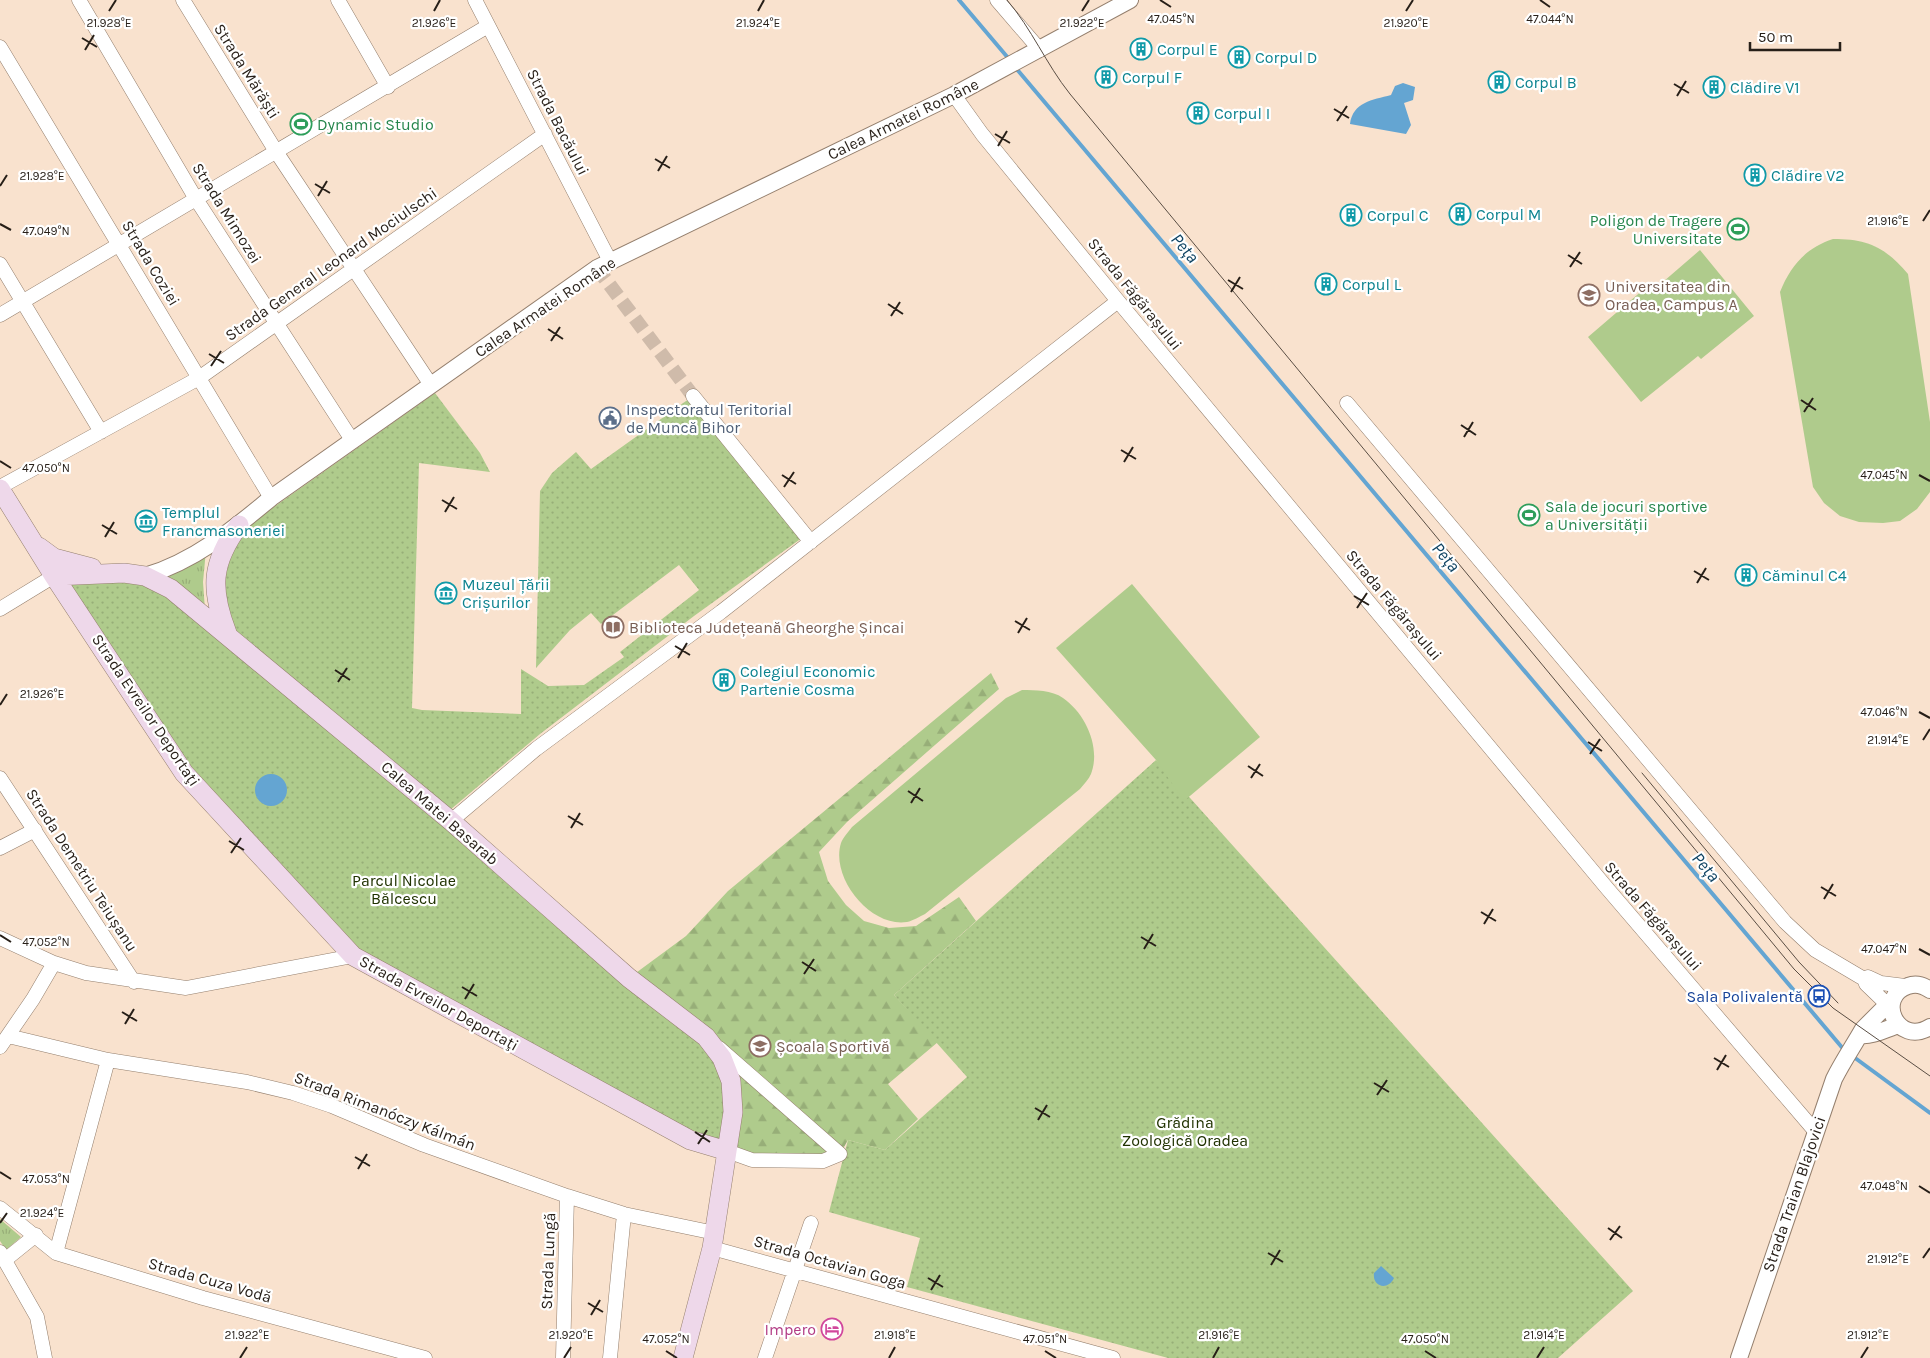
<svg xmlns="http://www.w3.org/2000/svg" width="1930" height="1358" viewBox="0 0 1930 1358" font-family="Karla,sans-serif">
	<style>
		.grass { fill: url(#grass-tufts) }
		.forest { fill: url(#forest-firs) }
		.park { fill: url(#park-dots) }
		.pitch { fill: #afcb8c }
		.water { fill: #64a5d2 }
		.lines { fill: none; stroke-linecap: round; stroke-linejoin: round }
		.stream { stroke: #64a5d2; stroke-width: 4 }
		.minor-tunnel { stroke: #cfbbaa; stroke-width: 14; stroke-dasharray: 14 7; stroke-linecap: butt }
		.minor-casing { stroke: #947f6d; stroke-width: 15 }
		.tertiary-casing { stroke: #947f6d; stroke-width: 18 }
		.secondary-casing { stroke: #947f6d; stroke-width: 20 }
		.minor { stroke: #fff; stroke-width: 14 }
		.tertiary { stroke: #fff; stroke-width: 16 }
		.secondary { stroke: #eed8ea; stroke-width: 19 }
		.tram { stroke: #5a4e44; stroke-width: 1 }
		.ticks { fill: none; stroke: #271f18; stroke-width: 2 }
		.labels { text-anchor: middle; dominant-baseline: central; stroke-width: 4.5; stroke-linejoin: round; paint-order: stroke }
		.culture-label { font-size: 16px; fill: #0d838f; stroke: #fff; text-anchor: start }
		.street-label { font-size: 16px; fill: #271f18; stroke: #fff }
		.leisure-label { font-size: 16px; fill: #27864d; stroke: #fff; text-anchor: start }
		.education-label { font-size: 16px; fill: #785e54; stroke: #fff; text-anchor: start }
		.service-label { font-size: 16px; fill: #4e5e75; stroke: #fff; text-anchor: start }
		.park-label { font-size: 16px; fill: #203201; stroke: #fff }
		.transit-label { font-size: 16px; fill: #164399; stroke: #fff; text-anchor: end }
		.hotel-label { font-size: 16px; fill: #b23c85; stroke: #fff; text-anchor: end }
		.water-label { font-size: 18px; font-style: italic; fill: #104463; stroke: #fff }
		.ticks-label { font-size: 12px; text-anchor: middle; fill: #271f18; stroke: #fff; stroke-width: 4.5; stroke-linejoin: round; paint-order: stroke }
	</style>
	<defs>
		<pattern id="grass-tufts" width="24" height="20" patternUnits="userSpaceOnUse" patternTransform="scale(1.25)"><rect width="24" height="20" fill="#afcb8c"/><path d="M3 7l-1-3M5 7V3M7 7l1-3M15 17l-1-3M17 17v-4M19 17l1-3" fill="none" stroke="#97ae78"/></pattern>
		<pattern id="forest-firs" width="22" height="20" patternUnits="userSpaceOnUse" patternTransform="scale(1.25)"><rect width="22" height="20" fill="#afcb8c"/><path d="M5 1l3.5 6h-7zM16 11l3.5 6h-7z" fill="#97ae78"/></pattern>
		<pattern id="park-dots" width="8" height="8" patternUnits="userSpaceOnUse" patternTransform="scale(1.25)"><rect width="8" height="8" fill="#afcb8c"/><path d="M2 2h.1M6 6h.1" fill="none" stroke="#97ae78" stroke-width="1.8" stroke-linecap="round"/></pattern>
	</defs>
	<rect width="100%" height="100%" fill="#f9e2ce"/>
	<path class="grass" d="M206,550L203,582L205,610L165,576Z
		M0,1219L21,1237L6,1250L0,1241Z"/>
	<path class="forest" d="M991,673L999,689L847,822L819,852L828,881L846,905L864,921L889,928L916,926L959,897L976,921L894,995L938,1042L888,1084L918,1119L885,1150L848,1140L840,1154L752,1160L727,1151L629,978L686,936L728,891Z"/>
	<path class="park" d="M435,393L480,453L490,472L419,463L412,708L422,710L521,714V669L548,686L584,685L624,657L620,652L699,590L679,565L601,624L591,613L570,630L536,668L540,491L552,473L576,452L591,469L693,396L806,535L694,616L540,734L450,810L722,1058L727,1151L353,956L184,773L54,576H145L226,633L214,572L247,526Z
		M1156,760L1633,1291L1558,1358H1168L907,1287L920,1238L829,1212L848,1140L885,1150L967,1077L894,995Z"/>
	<path class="pitch" d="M1833,239C1868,239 1885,247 1908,274L1930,422V492L1917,509L1900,521L1883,523L1859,522L1840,516L1824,503L1813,487L1780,292C1791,265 1806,248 1833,239Z
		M1700,250L1754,316L1701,359L1698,356L1641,402L1588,337L1644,289L1649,294Z
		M1132,584L1260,737L1184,801L1156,760L1056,648Z
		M1022,690C1035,690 1052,690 1063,698C1086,714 1101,748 1091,774C1089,779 1084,784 1080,789L925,914C920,916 913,921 907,922C871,928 830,878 841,843C843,838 848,832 852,827L1006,698Z"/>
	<path class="water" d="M1403,83L1415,87L1413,100L1404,103L1411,125L1406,134L1350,124C1353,102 1372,100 1391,95L1395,86Z
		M255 790a16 16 0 1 1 32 0a16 16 0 1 1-32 0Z
		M1381,1266L1394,1278C1388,1291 1372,1287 1374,1273Z"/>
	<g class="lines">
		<path class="stream" d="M959,0L1009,59
			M1015,67L1845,1051
			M1851,1055L1930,1113"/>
		<path class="minor-tunnel" d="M597,268L693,396"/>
		<g class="minor-casing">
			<path id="minor" d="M79,0L196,199L352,440
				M183,0L277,153L431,385
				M338,0L388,87
				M475,0L610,261
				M997,0L1040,50
				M0,47L271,498
				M954,95L982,134L1118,301L1606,887L1815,1131
				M0,264L101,432
				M0,315L488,26
				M693,396L811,542
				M1347,403L1785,922L1815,950L1864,979L1866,984L1892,1009
				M0,487L199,378L545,134
				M0,609L54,576
				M0,778L134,982
				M451,821L536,749L721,612L1118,301
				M0,848L35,830
				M0,938L54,963L86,973L186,988L353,956
				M1864,979L1868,977L1881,983L1905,986
				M8,1036L108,1060L247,1082L293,1093L332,1106L424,1145L567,1196L624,1214L715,1233
				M0,1047L33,999L54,963
				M719,1048L840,1154L823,1161L752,1160L727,1151
				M0,1208L56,1253L203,1298L425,1358
				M712,1248L1113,1358
				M0,1252L37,1317L45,1358
				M56,1253L108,1060
				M5,1260L36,1235
				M563,1358L567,1196
				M610,1358L624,1214
				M765,1358L811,1223"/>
		</g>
		<g class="tertiary-casing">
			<path id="tertiary" d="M145,576C193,562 234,529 271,498L597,268L954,95L1130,0
				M1930,990C1923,985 1916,983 1908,986C1875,997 1897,1047 1930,1027
				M1861,1035C1871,1037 1888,1028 1899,1025
				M1739,1358L1834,1079C1843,1061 1854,1045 1863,1029L1893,999"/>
		</g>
		<g class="secondary-casing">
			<path id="secondary" d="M0,489L54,576L184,773L353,956L690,1140L727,1151
				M39,547L54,558L92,568
				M54,576L124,573L145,576L171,589L451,821L629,978L706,1037L722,1058L731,1081L733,1112L712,1248L683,1358
				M227,633C210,589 211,563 239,525"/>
		</g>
		<use href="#minor" class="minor"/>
		<use href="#tertiary" class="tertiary"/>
		<use href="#secondary" class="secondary"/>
		<path class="tram" d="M1007,0C1032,29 1046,64 1070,94L1794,969L1833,1008L1930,1076
			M1642,773L1799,962L1838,1003"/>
	</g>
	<path class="ticks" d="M1160,0L1171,7M1540,0L1550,7M109,11L116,0M434,11L440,0M758,11L764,0M1082,11L1089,0M1406,11L1413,0M82,38L97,47M85,50L94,35M1674,84L1689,93M1677,96L1686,81M1334,109L1349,118M1337,121L1347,106M995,134L1010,143M998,146L1007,131M655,159L670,168M658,171L667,156M315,184L330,193M0,186L7,175M318,196L327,181M1923,221L1930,210M0,224L11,230M1568,255L1582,264M1570,267L1580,252M1228,280L1243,289M1231,292L1240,277M888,304L903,314M891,316L900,302M548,329L563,339M551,341L560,327M209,354L224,363M211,366L221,351M1801,400L1816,410M1804,412L1813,398M1461,425L1476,435M1464,437L1473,422M1121,450L1136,459M0,461L11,468M1124,462L1133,447M782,475L796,484M1919,475L1930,481M784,487L794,472M442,500L457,509M445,512L454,497M102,525L117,534M105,537L114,522M1694,571L1709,580M1697,583L1706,568M1354,596L1369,605M1357,608L1367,593M1015,621L1030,630M1018,633L1027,618M675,646L690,655M678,658L687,643M335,670L350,680M338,682L347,668M0,705L7,694M1919,712L1930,718M1923,740L1930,729M1588,742L1602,751M1590,754L1600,739M1248,766L1263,776M1251,778L1260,764M908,791L923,801M911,803L920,788M568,816L583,825M571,828L580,813M229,841L244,850M231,853L241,838M1821,887L1836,896M1824,899L1833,884M1481,912L1496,921M1484,924L1493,909M0,935L11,942M1141,937L1156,946M1144,949L1153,934M1919,949L1930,955M802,962L816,971M804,974L814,959M462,987L477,996M465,999L474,984M122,1012L137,1021M125,1024L134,1009M1714,1058L1729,1067M1717,1070L1726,1055M1374,1083L1389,1092M1377,1095L1387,1080M1035,1108L1050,1117M1038,1120L1047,1105M695,1132L710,1142M698,1144L707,1130M355,1157L370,1166M358,1169L367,1154M0,1172L11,1179M1919,1186L1930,1193M0,1223L7,1213M1608,1228L1622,1238M1610,1240L1620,1226M1268,1253L1283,1262M1923,1258L1930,1248M1271,1265L1280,1250M928,1278L943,1287M931,1290L940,1275M588,1303L603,1312M591,1315L600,1300M666,1351L677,1358M1045,1351L1056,1358M1425,1351L1436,1358M240,1358L247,1347M564,1358L571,1347M889,1358L895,1347M1213,1358L1219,1347M1537,1358L1544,1347M1861,1358L1868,1347"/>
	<defs>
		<g id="building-ring" transform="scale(1.125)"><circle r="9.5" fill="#fff" stroke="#0f9aa8" stroke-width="1.5"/><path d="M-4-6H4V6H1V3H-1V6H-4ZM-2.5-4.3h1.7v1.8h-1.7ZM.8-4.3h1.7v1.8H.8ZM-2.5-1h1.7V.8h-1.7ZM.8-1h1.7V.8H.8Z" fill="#0f9aa8"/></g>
		<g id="stadium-ring" transform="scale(1.125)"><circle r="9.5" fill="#fff" stroke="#2e9e5b" stroke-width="1.5"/><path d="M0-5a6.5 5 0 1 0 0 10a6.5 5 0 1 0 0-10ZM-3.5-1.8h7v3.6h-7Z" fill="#2e9e5b"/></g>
		<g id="university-ring" transform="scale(1.125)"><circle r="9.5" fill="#fff" stroke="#8d6e63" stroke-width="1.5"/><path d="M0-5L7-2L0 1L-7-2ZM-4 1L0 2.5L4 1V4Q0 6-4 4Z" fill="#8d6e63"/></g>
		<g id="civic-ring" transform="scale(1.125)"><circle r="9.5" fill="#fff" stroke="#5c6f8a" stroke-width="1.5"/><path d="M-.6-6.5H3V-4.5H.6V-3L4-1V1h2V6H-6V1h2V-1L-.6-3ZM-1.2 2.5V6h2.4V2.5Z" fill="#5c6f8a"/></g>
		<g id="museum-ring" transform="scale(1.125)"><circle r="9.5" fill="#fff" stroke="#0f9aa8" stroke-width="1.5"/><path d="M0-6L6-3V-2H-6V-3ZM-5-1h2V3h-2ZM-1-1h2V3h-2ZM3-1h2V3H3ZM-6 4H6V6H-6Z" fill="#0f9aa8"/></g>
		<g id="library-ring" transform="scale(1.125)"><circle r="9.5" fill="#fff" stroke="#8d6e63" stroke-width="1.5"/><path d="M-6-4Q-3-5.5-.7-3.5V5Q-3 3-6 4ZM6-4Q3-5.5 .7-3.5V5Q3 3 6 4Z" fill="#8d6e63"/></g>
		<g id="bus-ring" transform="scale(1.125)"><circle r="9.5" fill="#fff" stroke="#1a4fb4" stroke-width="1.5"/><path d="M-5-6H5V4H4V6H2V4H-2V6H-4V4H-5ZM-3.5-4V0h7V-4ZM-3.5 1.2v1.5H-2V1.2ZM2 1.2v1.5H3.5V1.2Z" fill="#1a4fb4"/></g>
		<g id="school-ring" transform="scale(1.125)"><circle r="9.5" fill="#fff" stroke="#8d6e63" stroke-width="1.5"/><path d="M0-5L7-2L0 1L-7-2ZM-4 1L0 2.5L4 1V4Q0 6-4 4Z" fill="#8d6e63"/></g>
		<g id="hotel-ring" transform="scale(1.125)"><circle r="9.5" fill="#fff" stroke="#d1479c" stroke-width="1.5"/><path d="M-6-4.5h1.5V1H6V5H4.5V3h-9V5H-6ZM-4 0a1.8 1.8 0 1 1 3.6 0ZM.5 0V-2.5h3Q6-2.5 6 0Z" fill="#d1479c"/></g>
	</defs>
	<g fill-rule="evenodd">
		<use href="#building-ring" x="1141" y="49"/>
		<use href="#building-ring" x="1239" y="57"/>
		<use href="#building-ring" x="1106" y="77"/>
		<use href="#building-ring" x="1499" y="82"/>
		<use href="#building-ring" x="1714" y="87"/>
		<use href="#building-ring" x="1198" y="113"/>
		<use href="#stadium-ring" x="301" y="124"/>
		<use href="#building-ring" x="1755" y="175"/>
		<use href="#building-ring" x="1460" y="214"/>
		<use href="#building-ring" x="1351" y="215"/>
		<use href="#stadium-ring" x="1738" y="229"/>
		<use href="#building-ring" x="1326" y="284"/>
		<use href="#university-ring" x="1589" y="295"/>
		<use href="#civic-ring" x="610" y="418"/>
		<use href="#stadium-ring" x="1529" y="515"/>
		<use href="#museum-ring" x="146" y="521"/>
		<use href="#building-ring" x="1746" y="575"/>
		<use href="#museum-ring" x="446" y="593"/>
		<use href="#library-ring" x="613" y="627"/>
		<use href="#building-ring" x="724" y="680"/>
		<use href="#bus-ring" x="1819" y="996"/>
		<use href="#school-ring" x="760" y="1046"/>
		<use href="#hotel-ring" x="832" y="1329"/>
	</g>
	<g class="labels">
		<g class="culture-label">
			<text x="1157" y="49">Corpul E</text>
			<text x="1255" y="57">Corpul D</text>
			<text x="1122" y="77">Corpul F</text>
			<text x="1515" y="82">Corpul B</text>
			<text x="1730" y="87">Clădire V1</text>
			<text x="1214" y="113">Corpul I</text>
			<text x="1771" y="175">Clădire V2</text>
			<text x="1476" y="214">Corpul M</text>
			<text x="1367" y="215">Corpul C</text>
			<text x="1342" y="284">Corpul L</text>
			<text x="162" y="512">Templul<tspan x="162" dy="18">Francmasoneriei</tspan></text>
			<text x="1762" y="575">Căminul C4</text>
			<text x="462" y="584">Muzeul Țării<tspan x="462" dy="18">Crișurilor</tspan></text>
			<text x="740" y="671">Colegiul Economic<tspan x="740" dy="18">Partenie Cosma</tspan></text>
		</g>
		<g class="street-label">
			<text transform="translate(247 71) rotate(58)">Strada Mărăști</text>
			<text transform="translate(903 119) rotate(-26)">Calea Armatei Române</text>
			<text transform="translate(558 122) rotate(63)">Strada Bacăului</text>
			<text transform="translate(227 213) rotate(58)">Strada Mimozei</text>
			<text transform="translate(151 263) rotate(59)">Strada Coziei</text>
			<text transform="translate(331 264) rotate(-35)">Strada General Leonard Mociulschi</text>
			<text transform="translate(1135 294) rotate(51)">Strada Făgărașului</text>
			<text transform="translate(545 307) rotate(-34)">Calea Armatei Române</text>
			<text transform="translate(1394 605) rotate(50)">Strada Făgărașului</text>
			<text transform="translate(146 710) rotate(56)">Strada Evreilor Deportaţi</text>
			<text transform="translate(440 813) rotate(41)">Calea Matei Basarab</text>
			<text transform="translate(82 870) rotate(57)">Strada Demetriu Teiușanu</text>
			<text transform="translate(1653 916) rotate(49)">Strada Făgărașului</text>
			<text transform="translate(439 1003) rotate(29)">Strada Evreilor Deportaţi</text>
			<text transform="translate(385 1111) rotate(21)">Strada Rimanóczy Kálmán</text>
			<text transform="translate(1794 1194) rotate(-71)">Strada Traian Blajovici</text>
			<text transform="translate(548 1261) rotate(-88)">Strada Lungă</text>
			<text transform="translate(830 1262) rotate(16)">Strada Octavian Goga</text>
			<text transform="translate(210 1280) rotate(16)">Strada Cuza Vodă</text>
		</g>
		<g class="leisure-label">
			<text x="317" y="124">Dynamic Studio</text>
			<text x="1722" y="220" text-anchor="end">Poligon de Tragere<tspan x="1722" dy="18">Universitate</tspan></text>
			<text x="1545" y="506">Sala de jocuri sportive<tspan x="1545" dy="18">a Universității</tspan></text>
		</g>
		<g class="education-label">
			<text x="1605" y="286">Universitatea din<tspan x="1605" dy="18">Oradea, Campus A</tspan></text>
			<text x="629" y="627">Biblioteca Județeană Gheorghe Șincai</text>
			<text x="776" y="1046">Școala Sportivă</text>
		</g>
		<g class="service-label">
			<text x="626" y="409">Inspectoratul Teritorial<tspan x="626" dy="18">de Muncă Bihor</tspan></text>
		</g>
		<g class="park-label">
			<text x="404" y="880">Parcul Nicolae<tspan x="404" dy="18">Bălcescu</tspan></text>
			<text x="1185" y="1122">Grădina<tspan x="1185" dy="18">Zoologică Oradea</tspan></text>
		</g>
		<g class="transit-label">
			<text x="1803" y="996">Sala Polivalentă</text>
		</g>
		<g class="hotel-label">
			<text x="816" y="1329">Impero</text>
		</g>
		<g class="water-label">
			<text transform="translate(1185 248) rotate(50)">Peța</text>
			<text transform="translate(1446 557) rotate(50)">Peța</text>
			<text transform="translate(1706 867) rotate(50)">Peța</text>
		</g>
	</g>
	<g class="ticks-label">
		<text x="1550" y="23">47.044°N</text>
		<text x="1171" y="23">47.045°N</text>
		<text x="109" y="27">21.928°E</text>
		<text x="434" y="27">21.926°E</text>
		<text x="758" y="27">21.924°E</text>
		<text x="1082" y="27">21.922°E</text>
		<text x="1406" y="27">21.920°E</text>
		<text x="42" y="180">21.928°E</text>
		<text x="1888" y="225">21.916°E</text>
		<text x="46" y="235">47.049°N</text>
		<text x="46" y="472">47.050°N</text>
		<text x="1884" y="479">47.045°N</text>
		<text x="42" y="698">21.926°E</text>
		<text x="1884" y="716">47.046°N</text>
		<text x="1888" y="744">21.914°E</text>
		<text x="46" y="946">47.052°N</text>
		<text x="1884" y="953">47.047°N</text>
		<text x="46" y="1183">47.053°N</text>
		<text x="1884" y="1190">47.048°N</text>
		<text x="42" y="1217">21.924°E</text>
		<text x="1888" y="1263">21.912°E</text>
		<text x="247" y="1339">21.922°E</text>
		<text x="571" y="1339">21.920°E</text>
		<text x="895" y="1339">21.918°E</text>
		<text x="1219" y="1339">21.916°E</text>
		<text x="1544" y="1339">21.914°E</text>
		<text x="1868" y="1339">21.912°E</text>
		<text x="666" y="1343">47.052°N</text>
		<text x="1045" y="1343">47.051°N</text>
		<text x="1425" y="1343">47.050°N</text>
	</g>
	<path d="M1750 42v8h90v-8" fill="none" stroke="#271f18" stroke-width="2.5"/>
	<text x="1758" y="42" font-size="15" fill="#271f18" stroke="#ffffff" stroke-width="4" paint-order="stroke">50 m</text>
</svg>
